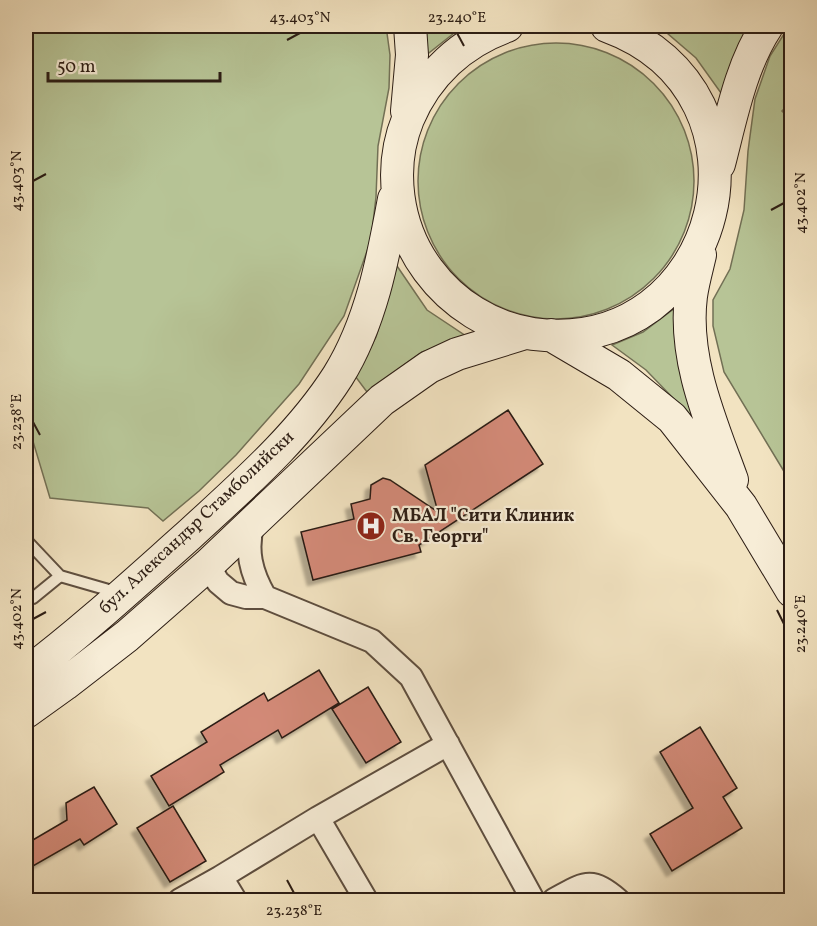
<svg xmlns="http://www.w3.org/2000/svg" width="817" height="926" viewBox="0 0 817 926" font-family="Vollkorn,serif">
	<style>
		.green { fill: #b7c496; stroke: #727055; stroke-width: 1.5 }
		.building { fill: #d38a78; stroke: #2c1d14; stroke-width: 1.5; filter: url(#shadow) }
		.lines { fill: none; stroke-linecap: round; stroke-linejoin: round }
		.lane-casing { stroke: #5e4e3f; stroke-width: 14 }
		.street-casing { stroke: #5e4e3f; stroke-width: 26 }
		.secondary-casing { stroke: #2c1d14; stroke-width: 34 }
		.lane { stroke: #f7edd7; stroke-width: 10 }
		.street { stroke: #f7edd7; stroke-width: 22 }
		.secondary { stroke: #f7edd7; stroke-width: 32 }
		.ticks { fill: none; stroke: #2c1d14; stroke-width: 2 }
		.labels { text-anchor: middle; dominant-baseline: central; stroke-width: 4.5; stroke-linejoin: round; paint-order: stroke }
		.poi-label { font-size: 18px; font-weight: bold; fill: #2c1d14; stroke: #f7edd7; text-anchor: start }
		.street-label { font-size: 18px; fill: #2c1d14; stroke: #f7edd7 }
		.neatline { fill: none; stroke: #2c1d14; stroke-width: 2 }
		.ticks-label { font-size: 15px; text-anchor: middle; fill: #2c1d14 }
	</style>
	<defs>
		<filter id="shadow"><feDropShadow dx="-5.5" dy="5.5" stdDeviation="1.5" flood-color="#0004"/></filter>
	</defs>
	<rect width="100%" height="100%" fill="#f2e3c1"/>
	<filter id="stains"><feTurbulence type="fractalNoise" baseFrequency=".00333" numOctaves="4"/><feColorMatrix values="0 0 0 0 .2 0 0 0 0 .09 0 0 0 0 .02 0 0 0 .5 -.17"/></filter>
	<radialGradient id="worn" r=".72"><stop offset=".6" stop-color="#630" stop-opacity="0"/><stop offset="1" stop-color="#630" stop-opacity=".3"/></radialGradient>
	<path class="green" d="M26,26H386L390,55L389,88L378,146L376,197L371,240L344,316L299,384L236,455L199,491L163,521L148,508L50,498L26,418Z
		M423,26H463L425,56Z
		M668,26H751L721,93L696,58L660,27Z
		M789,26H792L791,102L782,111L792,121L791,483L724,372L713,326V300L730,269L744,210L748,151L755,99L770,56Z
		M418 181a138 138 0 1 1 276 0a138 138 0 1 1-276 0Z
		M397,266L427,310L469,338L422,352L367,392L355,376L376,337Z
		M675,308L698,424L646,370L612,345L643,332Z"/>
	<path class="building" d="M508,410L543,464L419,545L421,552L313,580L301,532L354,519L351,504L370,499L371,485L383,478L390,480L438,512L425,465Z
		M319,670L339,703L282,738L278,730L220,765L224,772L169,806L151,776L207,742L201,732L264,693L268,701Z
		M368,687L401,742L366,763L332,709Z
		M700,727L737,788L723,797L742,828L672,871L650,834L693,808L660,752Z
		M94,787L117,824L84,845L80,839L26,870V844L67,820L66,803Z
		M173,806L206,861L170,882L137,828Z"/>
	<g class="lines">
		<g class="lane-casing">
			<path id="lane" d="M26,540L60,576L119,593
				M33,598L60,576"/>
		</g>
		<g class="street-casing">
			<path id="street" d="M253,523C245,550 251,573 265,597
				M208,565L218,582L231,593L246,597H265L372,641L411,677L533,900
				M318,818L366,900
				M221,877L318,818L448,744
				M180,900L221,877L235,900
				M554,900C584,884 590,876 618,900"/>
		</g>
		<g class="secondary-casing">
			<path id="secondary" d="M507,26C462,42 427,74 408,119C388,168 396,227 428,270C453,304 491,328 533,334C723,359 790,93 607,26
				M407,111L412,55L410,26
				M719,164C731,118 741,65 767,26
				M700,255C697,268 693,282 691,296C683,359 711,422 732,480
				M551,335L619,375L672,418L741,506L792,591
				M26,674C83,631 135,583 189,535C242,486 299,437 338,376C371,323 383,259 394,199
				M26,712L65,684L127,636L208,565L382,400L429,367L457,354L525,333"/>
		</g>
		<use href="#lane" class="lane"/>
		<use href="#street" class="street"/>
		<use href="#secondary" class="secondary"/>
	</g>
	<path class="ticks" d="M457,33L464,46M287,40L300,33M33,181L46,174M771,210L784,203M33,422L40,435M777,610L784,624M33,619L46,612M287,880L294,893"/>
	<defs>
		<g id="hospital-disc" transform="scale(1.5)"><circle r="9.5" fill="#8f2418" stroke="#f7edd7"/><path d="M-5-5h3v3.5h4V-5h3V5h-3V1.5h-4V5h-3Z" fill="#fff"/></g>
	</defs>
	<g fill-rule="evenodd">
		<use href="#hospital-disc" x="371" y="526"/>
	</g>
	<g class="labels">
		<g class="poi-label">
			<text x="392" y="516">МБАЛ "Сити Клиник<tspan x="392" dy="21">Св. Георги"</tspan></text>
		</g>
		<g class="street-label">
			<text transform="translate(197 523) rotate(-43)">бул. Александър Стамболийски</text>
		</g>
	</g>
	<rect width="817" height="926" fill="none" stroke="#f2e3c1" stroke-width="66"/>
	<path d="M48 72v9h172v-9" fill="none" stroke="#2c1d14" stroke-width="3"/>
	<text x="57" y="72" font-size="18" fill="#2c1d14" stroke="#f7edd7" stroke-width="4.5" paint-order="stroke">50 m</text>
	<rect x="33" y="33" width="751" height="860" class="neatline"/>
	<g class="ticks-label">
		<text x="300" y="22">43.403°N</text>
		<text x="457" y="22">23.240°E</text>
		<text transform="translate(16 181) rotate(-90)" y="5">43.403°N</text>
		<text transform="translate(800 203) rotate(-90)" y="5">43.402°N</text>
		<text transform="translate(16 422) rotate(-90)" y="5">23.238°E</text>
		<text transform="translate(16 619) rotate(-90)" y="5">43.402°N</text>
		<text transform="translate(800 624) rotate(-90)" y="5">23.240°E</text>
		<text x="294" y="915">23.238°E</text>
	</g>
	<rect width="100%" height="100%" filter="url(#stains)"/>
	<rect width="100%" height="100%" fill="url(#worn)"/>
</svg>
